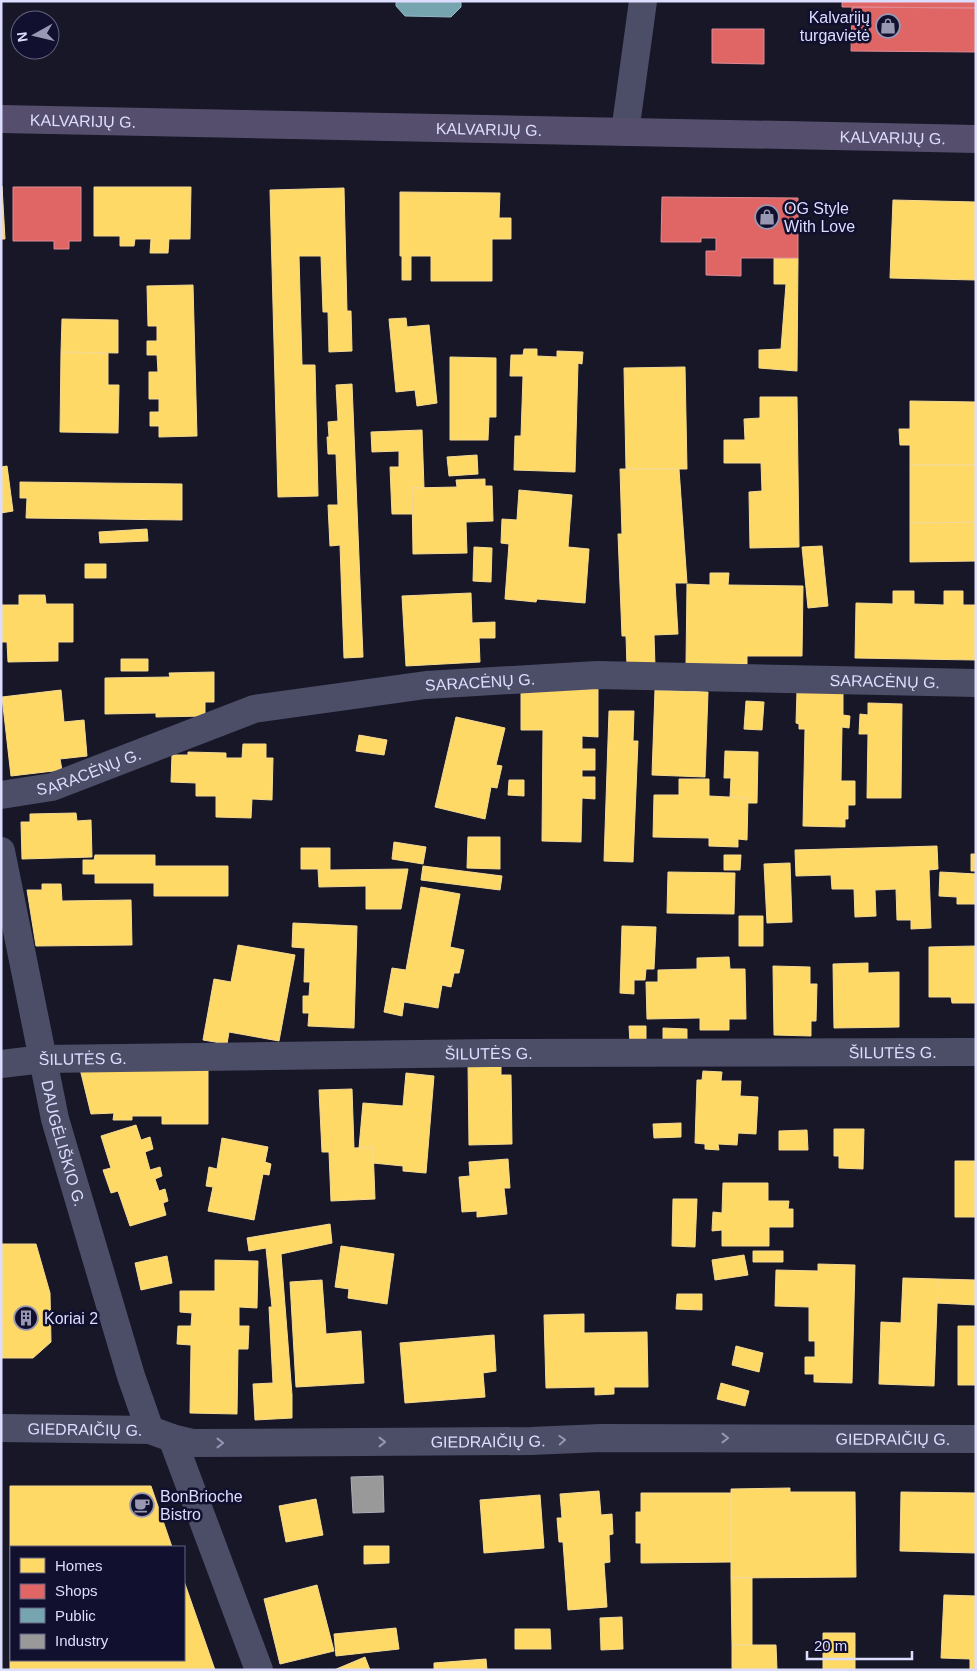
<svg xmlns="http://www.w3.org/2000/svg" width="977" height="1671" viewBox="0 0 977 1671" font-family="Arial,sans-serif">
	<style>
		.homes { fill: #ffd966; stroke: #f5da94 }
		.shops { fill: #e06666; stroke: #df8a94 }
		.public { fill: #76a5af; stroke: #95b6c7 }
		.industry { fill: #999; stroke: #adadb8 }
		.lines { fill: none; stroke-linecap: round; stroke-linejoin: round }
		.minor { stroke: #4c4e68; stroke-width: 28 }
		.primary { stroke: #554e6d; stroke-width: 28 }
		.oneway { stroke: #9496b4 }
		.labels { text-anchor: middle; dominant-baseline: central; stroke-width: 5; stroke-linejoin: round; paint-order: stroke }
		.poi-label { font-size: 16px; fill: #ddf; stroke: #11102e; text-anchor: start }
		.street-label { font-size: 16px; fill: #ddf; stroke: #11102e }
	</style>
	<rect width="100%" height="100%" fill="#171727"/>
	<path class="homes" d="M2,186L5,239H1V187Z
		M94,187H191L190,239H169L168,253H150L151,239H135L134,246H120V236H94Z
		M344,188L347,311H351L352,351L329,352L328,312H323L321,256H299L302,365H315L318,496L278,497L270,190Z
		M400,192L500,193L499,218H511V239H492V281H431V256H411V280H402V256H400Z
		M893,200L976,202V280L890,278Z
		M774,258H798L797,371L759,368V350L781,349L786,284H774Z
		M193,285L197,436L159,437V426H150V412H159V399H149V372H158L157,355H147V341H157V326H148L147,286Z
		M406,318L407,327L429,325L437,403L417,406L415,390L396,392L389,319Z
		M62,319L118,320V353L61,352Z
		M524,349H537V356L557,357V351L583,352L582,364L578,363L575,472L514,470L515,436H521L523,376H510L511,355H523Z
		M61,352L108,353V385H119L118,433L60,432Z
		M450,357L496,358V417H489L488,440H450Z
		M685,367L687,469H626L624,368Z
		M352,384L363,657L344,658L340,545L330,546L328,505H338L336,454H328L327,437H329L328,422L338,421L336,385Z
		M760,397H797L799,547L750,548L749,492L762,491L761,463H724V440H745L744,419L760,418Z
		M910,401L976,402V465H910V445H900L899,429H910Z
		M422,430L424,488H412V514H392L390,467H399V451L372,452L371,432Z
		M477,455L478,474L449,476L447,457Z
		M910,465H976V522L910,523Z
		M7,466L13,511L1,513V467Z
		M620,469H679L687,583H675L678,634L654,635L655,666L627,667L626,636H622L618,534H622Z
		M485,479V486H492L493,521L466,522L467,553L413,554L412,488L457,487L456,480Z
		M20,482L182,484V520L26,518L27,498H20Z
		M519,490L572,495L568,547L589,549L585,603L537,599L536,602L505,599L509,544L501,543L502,519L517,520Z
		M976,522V561L910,562V523Z
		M147,529L148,541L100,543L99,532Z
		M822,546L828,606L808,608L802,547Z
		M474,547L492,548L491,582L473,581Z
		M85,564H106V578H85Z
		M710,573H729L728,585L803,586L802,656H747V664H686L687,584L710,585Z
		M893,591H914V604L944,605V591H963V605H976V660L855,658L856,603L893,604Z
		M471,593L472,623L495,622V638H479L480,662L406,666L402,596Z
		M19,595H45L46,604H73V642H58V661L8,662L7,642H1V605H19Z
		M121,659H148V671H121Z
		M214,672V702H205V716L156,717V713L105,714V678L170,677L169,673Z
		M521,687L598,688V737L582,736V749H595V770H582V777H595V799L582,798L581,842L542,841L543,730H521Z
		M61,690L64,722L84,720L87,756L60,759L62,770L11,776L2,697Z
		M655,690L708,692L705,777L652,775Z
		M797,691L843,692V715L850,716L849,728L842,727L841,781H855V805H848V819H845V827L803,826L805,729H799V724L796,723Z
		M746,701L764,702L762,730L744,729Z
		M868,703L902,704L901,798H867L868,734H859L860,714L868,715Z
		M609,711H634L633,741H638L633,862L604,861Z
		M456,717L505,728L496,765L502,766L497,788L491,787L485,819L435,807Z
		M359,735L387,740L384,755L356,751Z
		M243,744H266V758H273L272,800L252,799L251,818L216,817V796H196V783L171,782L172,755H188V752L226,753V758H242Z
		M725,751L758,752L757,803H747L748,798L730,797L731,778H724Z
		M679,779H709V796L748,798L747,840L738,839V847L709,846V838L653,837L654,795H679Z
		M509,780H524V796L508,795Z
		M76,813L77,821L91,820L92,857L22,859L21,822H30V814Z
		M468,837H500V869L467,868Z
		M394,842L426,847L423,864L392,859Z
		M937,846L938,869L929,870L931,928L911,929V920H897L896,889L875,890L876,916L855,917L854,889H832L831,875L796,876L795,850Z
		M301,848H330V870L408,869L401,909H366V886L319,887L318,869H301Z
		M971,854H976V871H971Z
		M95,855H155V866H228V896H154V883H95V874H83V860H94Z
		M724,855H741L740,870H724Z
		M790,863L792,922L767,923L764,864Z
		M423,866L502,876L500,890L421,880Z
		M668,872L735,873L734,914L667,913Z
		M940,872L976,874V904H957V897L939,896Z
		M42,884H61L62,901L131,900L132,945L36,946L27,890H42Z
		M421,887L460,894L450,947L464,950L459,973H454L451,987L442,985L438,1008L404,1002L402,1016L384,1012L392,968L406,970Z
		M739,916H763V946H739Z
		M293,923L357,926L354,1028L308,1026L309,1013H303V996H309L310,982H304L305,948L292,947Z
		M622,926L656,927L654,969H646L645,980H634V994L620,993Z
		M238,945L295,955L279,1041L229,1032L227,1044L203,1040L214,979L231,982Z
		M976,946V1003H952L951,997H929V947Z
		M729,957L730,969H745L746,1019H729V1030H700V1018L647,1019L646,982H658V970L697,969V958Z
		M868,963V973L899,972V1027L834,1028L833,964Z
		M773,966L810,967V984H817L816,1021H811V1036L774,1035Z
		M629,1026H646V1043H630Z
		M663,1028L687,1029V1043H663Z
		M468,1063H501V1075H511L512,1144L469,1145Z
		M208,1068V1124H162V1116H132V1120H113L114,1113L91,1114L80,1069Z
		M703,1071L722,1072L721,1081H741L740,1096L758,1097L756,1134L738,1133L737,1145L718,1144L719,1150L705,1149V1144L695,1143L697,1080H702Z
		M406,1073L434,1076L426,1173L403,1171V1166L373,1163V1147L359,1148L363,1103L403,1106Z
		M352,1089L354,1148L373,1147L375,1199L331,1201L329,1152H322L319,1090Z
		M681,1123V1137L654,1138L653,1124Z
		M136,1125L141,1140L150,1137L153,1149L145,1152L150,1170L160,1167L162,1176L155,1179L159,1191L165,1189L168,1201L163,1203L166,1215L130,1226L118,1191L111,1193L103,1170L111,1168L101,1136Z
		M834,1129H864L863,1169L839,1168V1156H834Z
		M807,1130L808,1150H779V1131Z
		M222,1138L268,1147L265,1162L271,1164L269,1175L263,1174L254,1220L208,1211L213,1187L206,1186L209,1167L217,1169Z
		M508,1159L510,1188H504L507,1214L477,1217V1211L462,1212L459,1177L470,1176L469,1162Z
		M955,1161H976V1217H955Z
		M723,1183H768V1201H789L788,1209H793V1227H769V1246H722V1230L712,1231L713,1212L722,1213Z
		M673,1199H697L695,1247L672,1246Z
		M330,1224L332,1243L281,1254L292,1395V1418L255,1420L253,1384L273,1383L269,1307H272L266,1248L249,1251L247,1238Z
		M1,1244H36L50,1293L51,1342L33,1358H1Z
		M341,1246L394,1254L387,1304L348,1298L349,1289L335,1287Z
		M753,1251H783V1262H753Z
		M744,1255L748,1275L715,1280L712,1260Z
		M167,1256L172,1283L141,1290L135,1263Z
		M215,1260L258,1261L257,1308L239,1307V1326H249L248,1349H238L237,1414L190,1413L191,1345L177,1344L178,1326H191L192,1313L180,1312V1291H215Z
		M818,1264L855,1265L852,1383L814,1382V1374H805V1357H815V1341H809V1307L775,1306L776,1270L818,1271Z
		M903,1278L938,1279L934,1386L879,1384L881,1322L901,1323Z
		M938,1279L976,1280V1305L937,1303Z
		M322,1280L326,1334L361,1331L364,1383L296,1387L290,1282Z
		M677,1294H702V1310L676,1309Z
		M584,1314V1333L647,1332L648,1387H614V1394L595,1395V1387L546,1388L544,1315Z
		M958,1326H975L976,1385H958Z
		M494,1335L496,1371L483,1373L485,1397L405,1403L400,1343Z
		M736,1346L763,1353L759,1372L732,1365Z
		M721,1383L749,1391L745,1406L717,1399Z
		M10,1486H151L172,1547H11V1660H184V1581L215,1670H10Z
		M790,1488V1492H855L856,1577L731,1578V1489Z
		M599,1491L601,1515L612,1514L613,1534L609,1535L610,1562L604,1563L607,1607L568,1610L563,1542H559L557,1518H562L560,1494Z
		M901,1492L976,1493V1553L900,1551Z
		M641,1493H731V1562L641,1563V1543H636V1512H641Z
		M540,1495L544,1548L484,1553L480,1500Z
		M316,1499L323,1535L286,1542L279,1506Z
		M364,1546H389V1563L364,1564Z
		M752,1577V1645H732L731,1578Z
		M317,1585L334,1651L280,1664L264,1599Z
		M944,1595L976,1596V1670H970V1659L941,1658Z
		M622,1617L623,1649L601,1650L600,1618Z
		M396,1628L399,1649L336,1656L334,1634Z
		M515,1629H550L551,1649H515Z
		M823,1633H855V1670H823Z
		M732,1645H776L777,1670H732Z
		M365,1657L370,1670H334Z
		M486,1659L487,1670H434V1663Z"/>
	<path class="shops" d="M842,1H976V8L842,7Z
		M852,7L976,8V52L851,51Z
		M712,29H764V64L712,63Z
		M13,187H81V241H69V249H54V241H13Z
		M662,197L798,198V258H741V276L706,275V251H716V238H701V242H661Z"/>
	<path class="public" d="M396,1H461V7L451,17L405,16L396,6Z"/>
	<path class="industry" d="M383,1476L384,1512L353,1513L351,1477Z"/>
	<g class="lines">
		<g class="minor">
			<path d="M625,132L643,1"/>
			<path id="s1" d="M1,795L52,787L254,709L426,685L597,675L976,683"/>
			<path id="s2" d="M1,851L55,1119L131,1376L150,1430"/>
			<path id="s3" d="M1,1064L43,1059L491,1053L976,1052"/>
			<path id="s4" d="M1,1428L150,1430L172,1438L193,1443L531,1441L601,1438L976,1439"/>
			<path d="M172,1438L259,1670"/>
		</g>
		<path class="primary" id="s5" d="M1,119L976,139"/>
	</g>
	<defs><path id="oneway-chevron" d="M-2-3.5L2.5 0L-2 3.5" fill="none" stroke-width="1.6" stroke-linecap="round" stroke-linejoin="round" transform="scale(1.25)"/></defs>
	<g class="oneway">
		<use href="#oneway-chevron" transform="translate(725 1438)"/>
		<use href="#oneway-chevron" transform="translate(562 1440) rotate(-3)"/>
		<use href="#oneway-chevron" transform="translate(382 1442)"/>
		<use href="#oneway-chevron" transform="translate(220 1443)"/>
	</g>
	<defs>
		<g id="shop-ring" transform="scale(1.25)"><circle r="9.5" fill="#11102e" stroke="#9898b3" stroke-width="1.5"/><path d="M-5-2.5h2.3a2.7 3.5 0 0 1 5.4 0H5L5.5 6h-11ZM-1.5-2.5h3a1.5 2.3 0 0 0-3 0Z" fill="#9898b3"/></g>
		<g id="building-ring" transform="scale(1.25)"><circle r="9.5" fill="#11102e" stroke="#9898b3" stroke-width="1.5"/><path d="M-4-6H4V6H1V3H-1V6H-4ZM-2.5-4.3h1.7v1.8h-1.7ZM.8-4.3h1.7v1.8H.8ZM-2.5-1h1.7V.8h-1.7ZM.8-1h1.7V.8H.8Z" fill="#9898b3"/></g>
		<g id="cafe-ring" transform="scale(1.25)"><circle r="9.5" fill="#11102e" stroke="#9898b3" stroke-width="1.5"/><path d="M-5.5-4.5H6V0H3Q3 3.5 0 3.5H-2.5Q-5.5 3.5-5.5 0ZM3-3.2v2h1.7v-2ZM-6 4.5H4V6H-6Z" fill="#9898b3"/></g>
	</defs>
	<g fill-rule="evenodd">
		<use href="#shop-ring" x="888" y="26"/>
		<use href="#shop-ring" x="767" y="217"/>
		<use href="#building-ring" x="26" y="1318"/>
		<use href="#cafe-ring" x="142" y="1505"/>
	</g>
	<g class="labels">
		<g class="poi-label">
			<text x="870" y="17" text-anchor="end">Kalvarijų<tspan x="870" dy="18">turgavietė</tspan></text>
			<text x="784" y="208">OG Style<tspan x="784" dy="18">With Love</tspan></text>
			<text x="44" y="1318">Koriai 2</text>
			<text x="160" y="1496">BonBrioche<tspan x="160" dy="18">Bistro</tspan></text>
		</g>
		<g class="street-label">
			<text stroke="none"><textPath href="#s5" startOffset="82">KALVARIJŲ G.</textPath></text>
			<text stroke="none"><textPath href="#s5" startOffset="488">KALVARIJŲ G.</textPath></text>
			<text stroke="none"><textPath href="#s5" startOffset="892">KALVARIJŲ G.</textPath></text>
			<text stroke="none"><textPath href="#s1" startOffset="901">SARACĖNŲ G.</textPath></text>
			<text stroke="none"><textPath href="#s1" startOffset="496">SARACĖNŲ G.</textPath></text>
			<text stroke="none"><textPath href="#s1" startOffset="91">SARACĖNŲ G.</textPath></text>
			<text stroke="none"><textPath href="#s3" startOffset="488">ŠILUTĖS G.</textPath></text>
			<text stroke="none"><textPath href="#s3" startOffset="892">ŠILUTĖS G.</textPath></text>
			<text stroke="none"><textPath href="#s3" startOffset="82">ŠILUTĖS G.</textPath></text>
			<text stroke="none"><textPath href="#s2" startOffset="299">DAUGĖLIŠKIO G.</textPath></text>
			<text stroke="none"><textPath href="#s4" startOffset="84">GIEDRAIČIŲ G.</textPath></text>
			<text stroke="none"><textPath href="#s4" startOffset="894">GIEDRAIČIŲ G.</textPath></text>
			<text stroke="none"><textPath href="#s4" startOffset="489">GIEDRAIČIŲ G.</textPath></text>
		</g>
	</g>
	<rect width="977" height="1671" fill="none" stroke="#ddddff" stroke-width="5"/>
	<rect x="10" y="1546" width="175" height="115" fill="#11102e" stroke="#636282"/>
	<rect x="20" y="1558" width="25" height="15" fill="#ffd966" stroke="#636282"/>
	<text x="55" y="1571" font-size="15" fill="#ddddff">Homes</text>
	<rect x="20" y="1584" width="25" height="15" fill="#e06666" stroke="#636282"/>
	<text x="55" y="1596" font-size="15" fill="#ddddff">Shops</text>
	<rect x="20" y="1608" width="25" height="15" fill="#76a5af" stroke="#636282"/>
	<text x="55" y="1621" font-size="15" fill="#ddddff">Public</text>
	<rect x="20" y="1634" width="25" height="15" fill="#999999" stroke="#636282"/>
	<text x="55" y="1646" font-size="15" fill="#ddddff">Industry</text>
	<g transform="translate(35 35) rotate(262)"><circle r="24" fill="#11102e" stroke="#636282"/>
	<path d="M0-4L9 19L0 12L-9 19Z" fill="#9898b3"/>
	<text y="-8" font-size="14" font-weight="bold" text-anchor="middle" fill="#ddddff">N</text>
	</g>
	<path d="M807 1651v8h105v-8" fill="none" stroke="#ddddff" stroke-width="2.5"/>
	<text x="814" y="1651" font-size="15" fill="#ddddff" stroke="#11102e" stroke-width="4" paint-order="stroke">20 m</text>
</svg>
